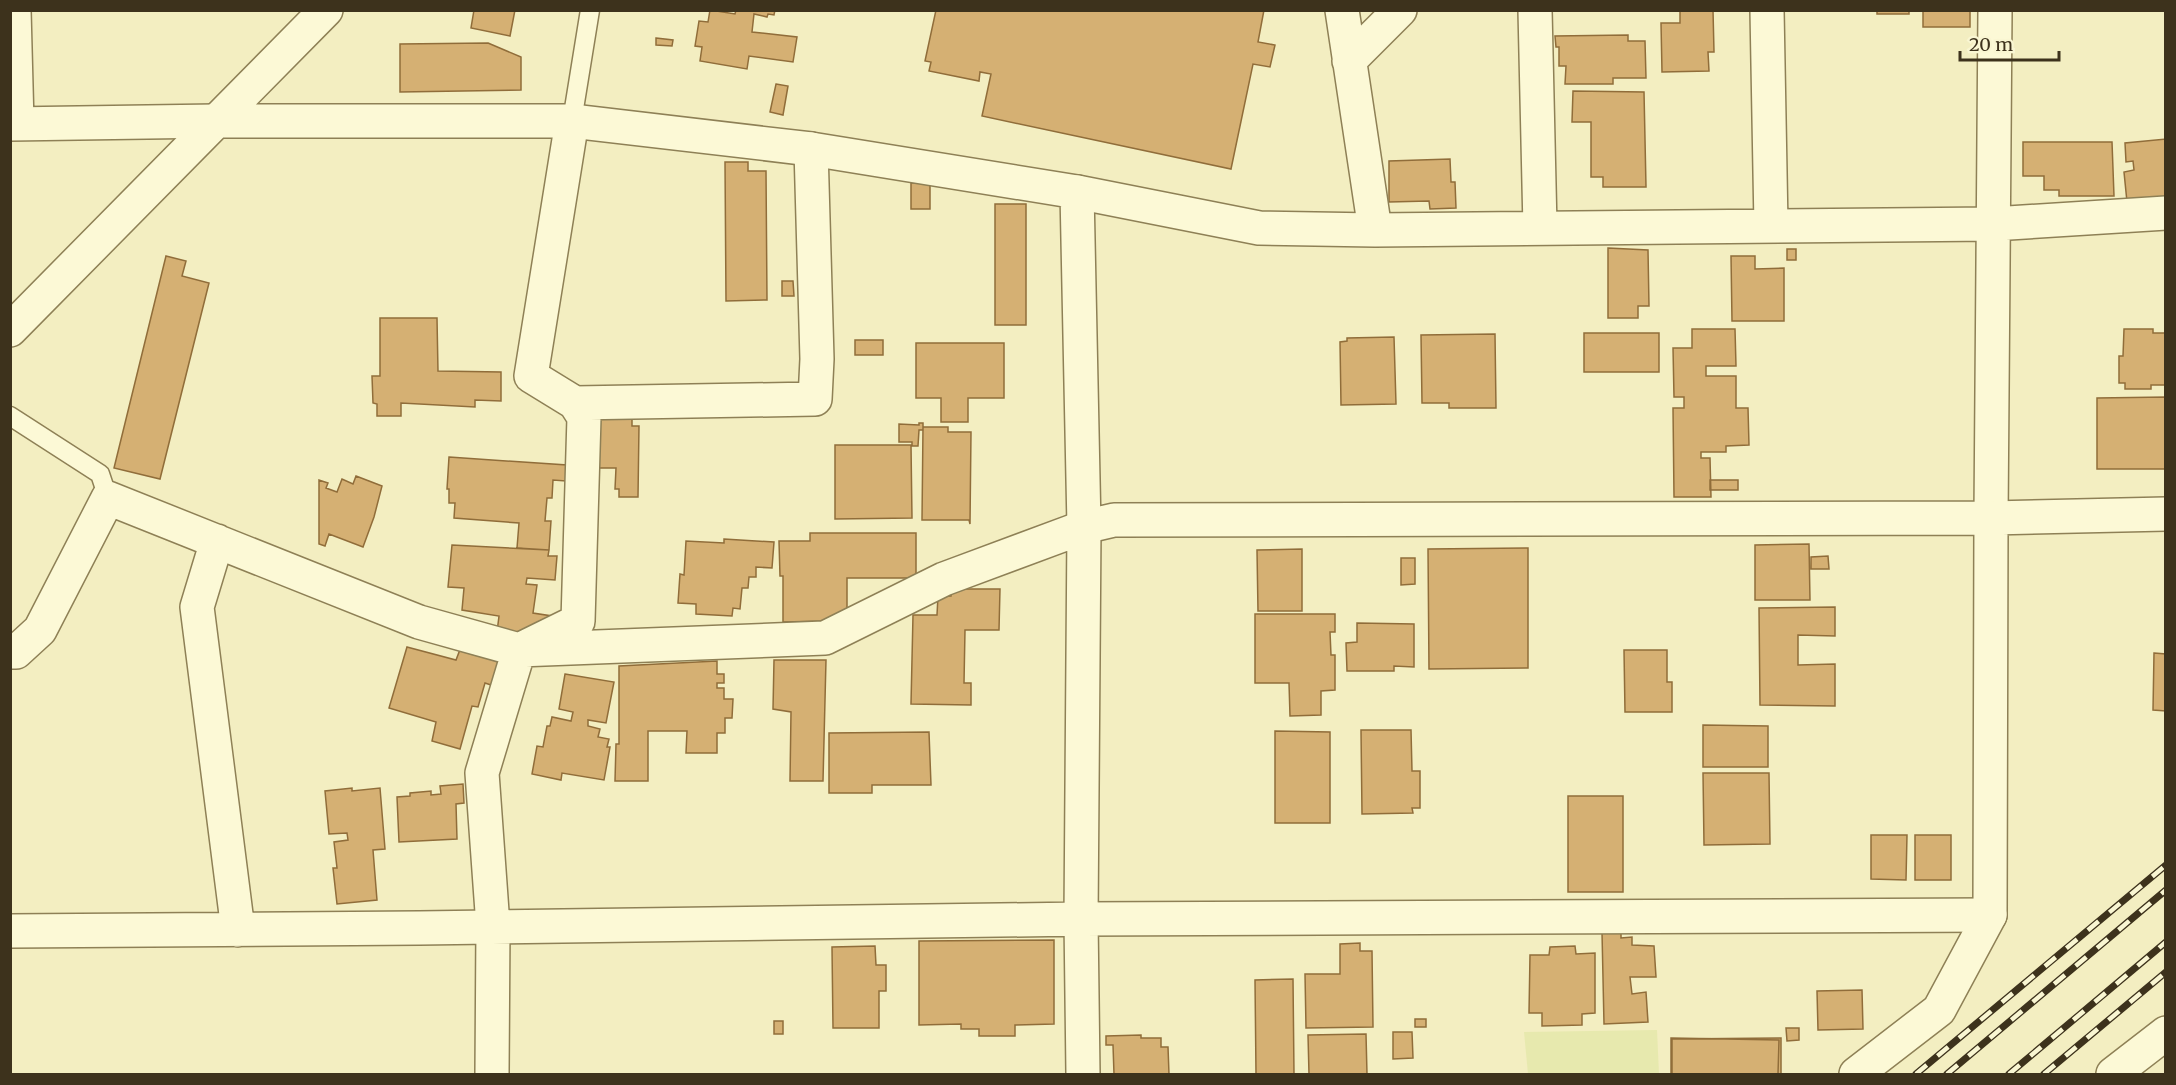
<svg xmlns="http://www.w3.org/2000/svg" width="2176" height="1085" viewBox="0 0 2176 1085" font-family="Merriweather,serif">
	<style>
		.farmland { fill: #e7e9ae }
		.building { fill: #d5b073; stroke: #906d3a; stroke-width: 1.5 }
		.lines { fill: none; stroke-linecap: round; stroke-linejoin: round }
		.service-casing { stroke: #8e8056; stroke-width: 21 }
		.minor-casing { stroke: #8e8056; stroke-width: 36 }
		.tertiary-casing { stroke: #8e8056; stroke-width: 36 }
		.service { stroke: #fcf9d6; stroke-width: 18 }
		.minor { stroke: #fcf9d6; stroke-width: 33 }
		.tertiary { stroke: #fcf9d6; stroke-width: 33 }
		.rail-casing { stroke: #3d321c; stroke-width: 7 }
		.rail { stroke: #f9f6d2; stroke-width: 4.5; stroke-dasharray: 14; stroke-linecap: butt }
	</style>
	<rect width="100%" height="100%" fill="#f3eec1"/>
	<path class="farmland" d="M1657,1030L1659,1074H1528L1524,1032Z"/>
	<path class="building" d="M474,10H515L510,36L471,28Z
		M710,10L735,14L736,10H775L774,15L768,14L767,17L754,14L752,32L797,37L793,62L749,56L747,69L700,61L702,47L695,46L699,21L708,22Z
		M936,10H1264L1258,42L1275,45L1270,67L1253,64L1231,169L982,116L991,74L980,72L979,81L929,71L931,62L925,61Z
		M1680,10H1713L1714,52H1708L1709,71L1662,72L1661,23H1680Z
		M1877,10H1909V14H1877Z
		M1923,10H1970V27H1923Z
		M1628,35V41H1645L1646,78H1613V84H1565L1566,66H1559V47H1556L1555,36Z
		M656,38L673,40L672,46L656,45Z
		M488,43L521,57V90L400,92V44Z
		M776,84L788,86L783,115L770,112Z
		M1573,91L1644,92L1646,187H1603V177H1591V122H1572Z
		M2166,139V198L2127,202L2124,172L2134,170L2133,161L2126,162L2125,143Z
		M2023,142H2112L2114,196H2059V190H2044V176H2023Z
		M1450,159L1451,182H1455L1456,208L1430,209L1429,201L1389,202V161Z
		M725,162H748V171H766L767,300L726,301Z
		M930,182V209H911V183Z
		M995,204H1026V325H995Z
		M1608,248L1648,250L1649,306H1638V318H1608Z
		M1787,249H1796V260H1787Z
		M166,256L186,261L182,276L209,283L160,479L114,468Z
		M1731,256H1755V269L1784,268V321H1732Z
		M782,281H793L794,296H782Z
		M380,318H437L438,371L501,372V401L475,400V407L401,403V416H377V404L373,403L372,376H380Z
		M1692,329H1735L1736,366H1706V376H1736V408H1748L1749,445L1726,446V452H1701V458H1710L1711,497H1674L1673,408H1684V397H1674L1673,348H1692Z
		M2124,329H2153V333H2166V385H2151V389H2125V383H2119V356H2123Z
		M1584,333H1659V372H1584Z
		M1495,334L1496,408H1449V403H1422L1421,335Z
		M1394,337L1396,404L1341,405L1340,342L1347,341V338Z
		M855,340H883V355H855Z
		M916,343H1004V398H968V422H941V398H916Z
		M2166,397V469H2097V398Z
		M632,414V426H639L638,497H619V489H615L616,468H592L596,416Z
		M919,423H923V430H919L918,446H912V442H899V424L919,425Z
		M923,427H948V432H971L970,524L969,520H922Z
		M835,445H911L912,518L835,519Z
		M449,457L567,465L566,481L553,480L552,498H547L545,521H551L549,550L517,548L519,523L454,518L455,503H449V489H447Z
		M356,476L382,486L374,517L363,547L329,534L325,546L319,544V480L328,483L326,488L337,492L342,479L353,484Z
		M1710,480H1738V490H1710Z
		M810,533H916V578H847V611L827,621L783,622V576H780L779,541H810Z
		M724,539L774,542L772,568L756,567V577H749L748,588H742L740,609L733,608L732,616L696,614V604L678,603L680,574L684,575L686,541L724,543Z
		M1809,544L1810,600H1755V545Z
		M452,545L549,550L548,556H557L555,580L527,578L526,584L537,585L533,613L552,616L549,639L497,632L499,616L462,610L464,588L448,587Z
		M1528,548V668L1429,669L1428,549Z
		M1302,549V611H1258L1257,550Z
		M1828,556L1829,569H1811V557Z
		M1401,558H1415V584L1401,585Z
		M951,589H1000L999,630H965L964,683H971V705L911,704L913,615H937L938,596H951Z
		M1835,607V636L1798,635V665L1835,664V706L1760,705L1759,608Z
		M1255,614H1335V632H1330L1331,655H1335V690L1321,691V715L1290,716L1289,683H1255Z
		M1357,623L1414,624V667L1394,666V671H1347L1346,643L1357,642Z
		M407,647L456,660L461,647L502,659L494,686L485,683L478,707L472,706L460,749L432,741L436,722L389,708Z
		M1624,650H1667V682H1672V712H1625Z
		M2154,653L2166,654V711L2153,710Z
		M774,660H826L823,781H790L791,712L773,709Z
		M717,661V674H724V683H717V688H724V699H733L732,718H725V733H717V753H686L687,731H648V781H615L616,744H619V666Z
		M565,674L614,682L606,723L588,720V726L600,729L598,737L609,739L607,747H610L604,780L562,773L561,780L532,774L537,746L543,747L547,726H550L552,717L571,721L573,712L559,709Z
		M1703,725L1768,726V767H1703Z
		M1361,730H1411L1412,771H1420V808H1412L1413,813L1362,814Z
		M1275,731L1330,732V823H1275Z
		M929,732L931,785H872V793H829V733Z
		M1703,773H1769L1770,844L1704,845Z
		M463,784L464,803L456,804L457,839L399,842L397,797L410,796V793L431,791V795L441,794L440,786Z
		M352,788V791L380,788L385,849L373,850L377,900L337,904L333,868H337L334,842L348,840L347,833L329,834L325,791Z
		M352,788V791L380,788L385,849L373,850L377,900L337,904L333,868H337L334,842L348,840L347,833L329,834L325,791Z
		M1568,796H1623V892H1568Z
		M1568,796H1623V892H1568Z
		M1871,835H1907L1906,880L1871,879Z
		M1915,835H1951V880H1915Z
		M1602,932H1621V938L1632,937V945L1654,946L1656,977H1630L1632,994L1646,992L1648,1022L1604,1024Z
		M1054,940V1024L1015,1025V1036H979V1029H961V1024L919,1025V941Z
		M1360,943V951H1372L1373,1027L1306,1028L1305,974H1340V944Z
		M875,946L876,965H886V991H879V1028H833L832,947Z
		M1575,946L1576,954L1595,953V1013L1582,1014V1025L1542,1026V1013H1529L1530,955H1549L1550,947Z
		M1293,979L1294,1074H1256L1255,980Z
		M1862,990L1863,1029L1818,1030L1817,991Z
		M1415,1019H1426V1027H1415Z
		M774,1021H783V1034H774Z
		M1786,1028H1799V1040L1787,1041Z
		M1393,1032H1412L1413,1058L1393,1059Z
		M1366,1034L1367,1074H1309L1308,1035Z
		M1141,1035V1038H1161V1047H1168L1169,1074H1114L1113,1045H1106V1036Z
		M1671,1038L1779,1040L1778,1074H1671Z
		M1781,1038V1074H1672V1039Z
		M1781,1038V1074H1672V1039Z"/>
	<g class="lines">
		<g class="service-casing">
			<path id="service" d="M572,121L590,10
				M10,416L100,474L108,498"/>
		</g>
		<g class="minor-casing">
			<path id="minor" d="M14,10L17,124
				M1342,10L1375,230
				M1535,10L1540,228
				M1767,10L1771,226
				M1349,61L1400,10
				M10,124L216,121
				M1077,192L1259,228L1375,230L1993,224L2166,213
				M575,403L815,399L817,359L811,149
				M1991,518L1995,10
				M217,541L197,607L238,930
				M10,652H16L40,630L108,498L419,622L519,650L825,638L944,579L1084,527L1081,919L1083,1074
				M10,931L419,928L1081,919L1990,915
				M492,1074L493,926L482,773L519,650L578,621L584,417L575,403L531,376L572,121
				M2113,1074L2166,1033"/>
		</g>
		<g class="tertiary-casing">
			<path id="tertiary" d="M216,121H572L811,149L1077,192L1084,527L1114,520L1991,518L1990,915L1939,1010L1856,1074
				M10,330L326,10
				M1991,518L2166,514"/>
		</g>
		<use href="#service" class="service"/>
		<use href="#minor" class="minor"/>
		<use href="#tertiary" class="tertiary"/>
		<g class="rail-casing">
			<path id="rail" d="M1916,1074L2166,865
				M1947,1074L2166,890
				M2009,1074L2166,942
				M2044,1074L2166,972"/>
		</g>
		<use href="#rail" class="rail"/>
	</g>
	<rect width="2176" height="1085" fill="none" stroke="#3d321c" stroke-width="24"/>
	<path d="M1960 51v9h99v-9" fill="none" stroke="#3d321c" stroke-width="3"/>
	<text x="1969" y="51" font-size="18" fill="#3d321c" stroke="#f9f6d2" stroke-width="4.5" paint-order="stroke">20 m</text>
</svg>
